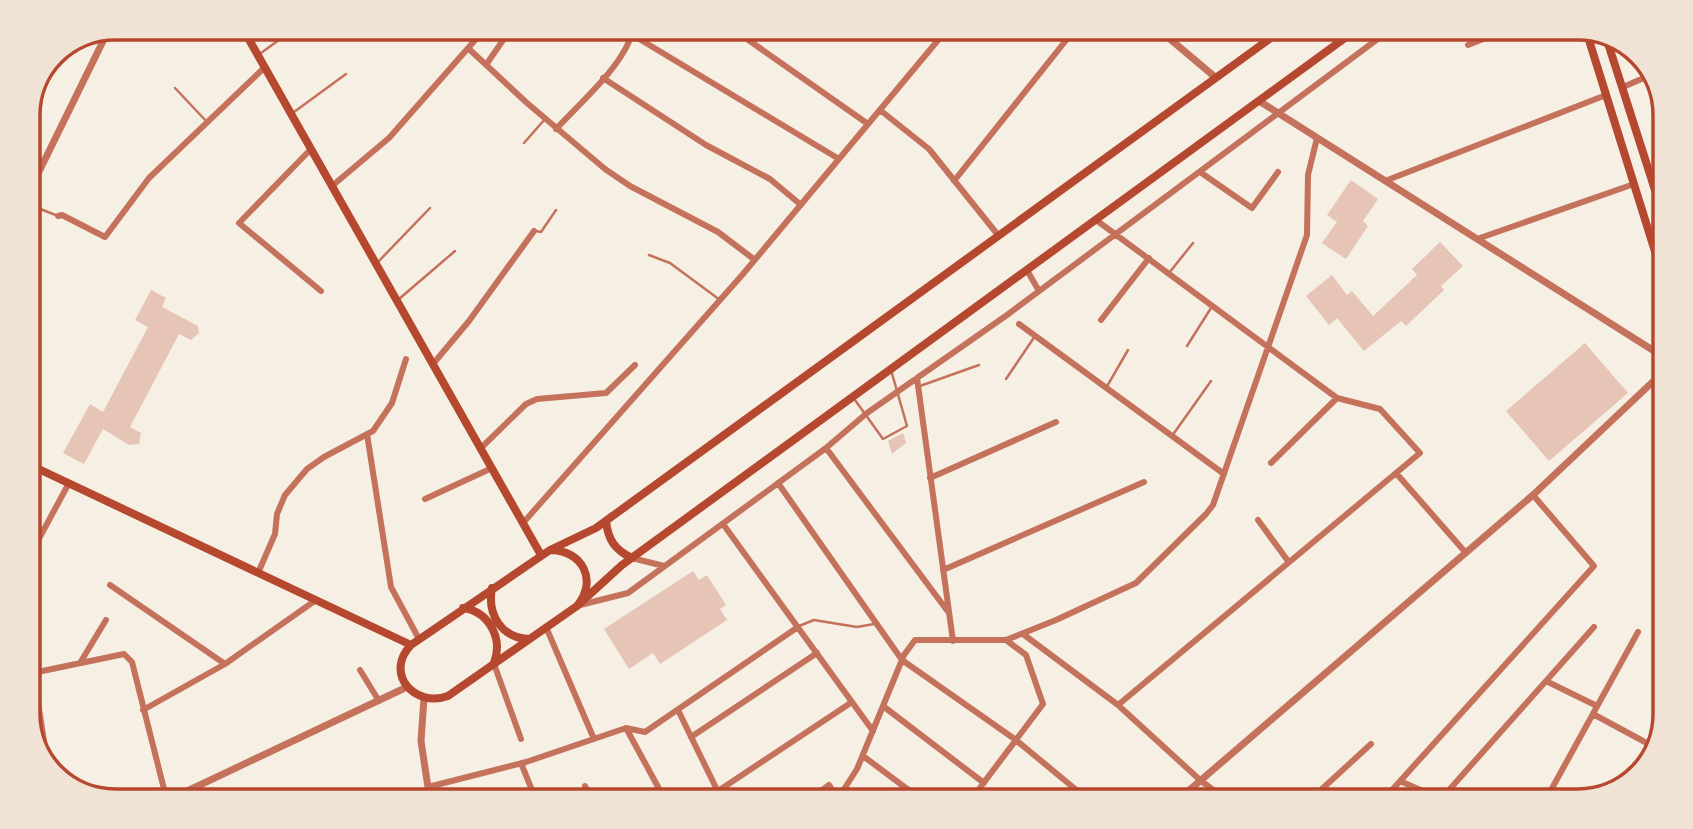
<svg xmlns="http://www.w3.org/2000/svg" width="1693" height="829" viewBox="0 0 1693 829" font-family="'Libre Baskerville',serif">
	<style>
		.building { fill: #e6c5b7 }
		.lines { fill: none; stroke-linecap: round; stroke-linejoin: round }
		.service { stroke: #c5725c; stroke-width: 2.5 }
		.minor { stroke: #c5725c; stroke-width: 6 }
		.tertiary { stroke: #c5725c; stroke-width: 7 }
		.secondary { stroke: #b5482f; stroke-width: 8 }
		.rim { fill: none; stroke: #b5482f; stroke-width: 3.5 }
	</style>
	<rect width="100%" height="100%" fill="#f6efe4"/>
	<path class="building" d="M1351,180L1378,199L1363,221L1368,226L1346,259L1322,243L1337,222L1327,215Z
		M1440,242L1463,266L1441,286L1444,290L1406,326L1401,321L1364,351L1337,318L1329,325L1306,296L1332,275L1347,295L1352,291L1373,316L1417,275L1412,269Z
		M151,290L166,298L162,307L198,326L199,333L191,340L179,334L130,427L141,433L139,444L129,445L103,429L84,464L63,453L90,404L103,412L148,327L135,320Z
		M1585,343L1628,393L1549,461L1506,411Z
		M903,433L906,443L892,454L888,441Z
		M693,571L699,580L707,575L726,605L720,609L727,620L660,664L653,653L629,669L604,629Z"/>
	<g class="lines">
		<path class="service" d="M261,53L294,29
			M175,88L207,122
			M294,112L346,74
			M524,143L545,119
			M28,204L58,216
			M536,231L541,232L556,210
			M649,255L670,263L720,300
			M377,263L430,208
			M1169,273L1193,243
			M399,299L455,251
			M1187,346L1211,308
			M1006,379L1035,336
			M920,386L979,365
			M1106,388L1128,350
			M855,400L883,439L907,426L891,370
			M1172,436L1211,381
			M799,626L814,620L857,627L874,624"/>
		<path class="minor" d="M737,32L868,124
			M631,34L839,159
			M865,34L866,32
			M1468,45L1491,36
			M469,49L527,103L605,169L630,186L718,232L755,260
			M486,65L510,30
			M603,78L706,145L770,179L801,205
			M1623,87L1653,74
			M880,110L929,149L998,235
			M556,129C580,103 623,66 632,33
			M311,149L239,223L321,291
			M1200,172L1252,208L1278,172
			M954,181L1071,34
			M1385,181L1606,95
			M332,186L389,138L484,30
			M1655,189L1664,184
			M58,216L62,215L105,237L149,178L265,67
			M1096,220L1337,398L1380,409L1420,453L1118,705
			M1477,239L1634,184
			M1028,272L1039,291
			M1101,320L1149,258
			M1019,324L1224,474
			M433,364L469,321L534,231
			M917,378L953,641
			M367,434L391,587L419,639
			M481,448L526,404L537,399L606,393L635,365
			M826,448L949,613
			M1271,463L1337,398
			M1396,473L1466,553
			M930,478L1056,422
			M778,483L902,660L1016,740L1086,798
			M425,499L492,468
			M1258,520L1288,561
			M523,523L743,274L944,33
			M723,524L873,731
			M632,558L664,566
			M28,559L69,483
			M943,570L1144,482
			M258,573L275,534L277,514L285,495L307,469L324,457L373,431L392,403L406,359
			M110,585L225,664
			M580,605L628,593L826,448L867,413L1007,315L1383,35
			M546,627L594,739
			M1023,634L1118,705L1200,780L1225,799
			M80,663L106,620
			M494,664L521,739
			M360,670L379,701
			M28,674L124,654L132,662L165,793
			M28,676L35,683L48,767
			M1546,681L1597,706
			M883,706L984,783
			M143,710L225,664L316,600
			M678,710L720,796
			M1593,714L1656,748
			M626,728L663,796
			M691,737L817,653
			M863,756L918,797
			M521,763L534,795
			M1400,781L1441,799L1594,627
			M585,786L589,795
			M428,787L526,762L626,728L645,732L798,627
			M718,791L852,702
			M813,797L829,785L837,797
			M839,797L857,769L904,655L915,640H1006L1056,620L1136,583L1206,514L1213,505L1307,235L1308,175L1317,138
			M973,797L1043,704L1026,655L1006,640
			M1311,799L1371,744
			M1383,800L1594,566L1533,495
			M1545,801L1638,632"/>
		<path class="tertiary" d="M1164,34L1215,77
			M1259,101L1662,356
			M28,194L108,31
			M424,698L421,741L429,794
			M183,793L407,687
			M1179,799L1533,495L1661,374"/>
		<path class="secondary" d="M243,29L541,555
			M1588,37L1663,277
			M1606,37L1663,215
			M28,464L411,645
			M606,521C608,540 615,550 632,558
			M550,550L596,528L1275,35
			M550,550C583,550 598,581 577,606L448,696C414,708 384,673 411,645Z
			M492,588C487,614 501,638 529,639
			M577,606L622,565L1349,35
			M463,608C490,612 503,639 494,663"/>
	</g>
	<path d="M0 0H1693V829H0ZM115 40H1578A75 75 0 0 1 1653 115V714A75 75 0 0 1 1578 789H115A75 75 0 0 1 40 714V115A75 75 0 0 1 115 40Z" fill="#f1e2d6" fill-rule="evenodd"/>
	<path class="rim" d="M115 40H1578A75 75 0 0 1 1653 115V714A75 75 0 0 1 1578 789H115A75 75 0 0 1 40 714V115A75 75 0 0 1 115 40Z"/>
</svg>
